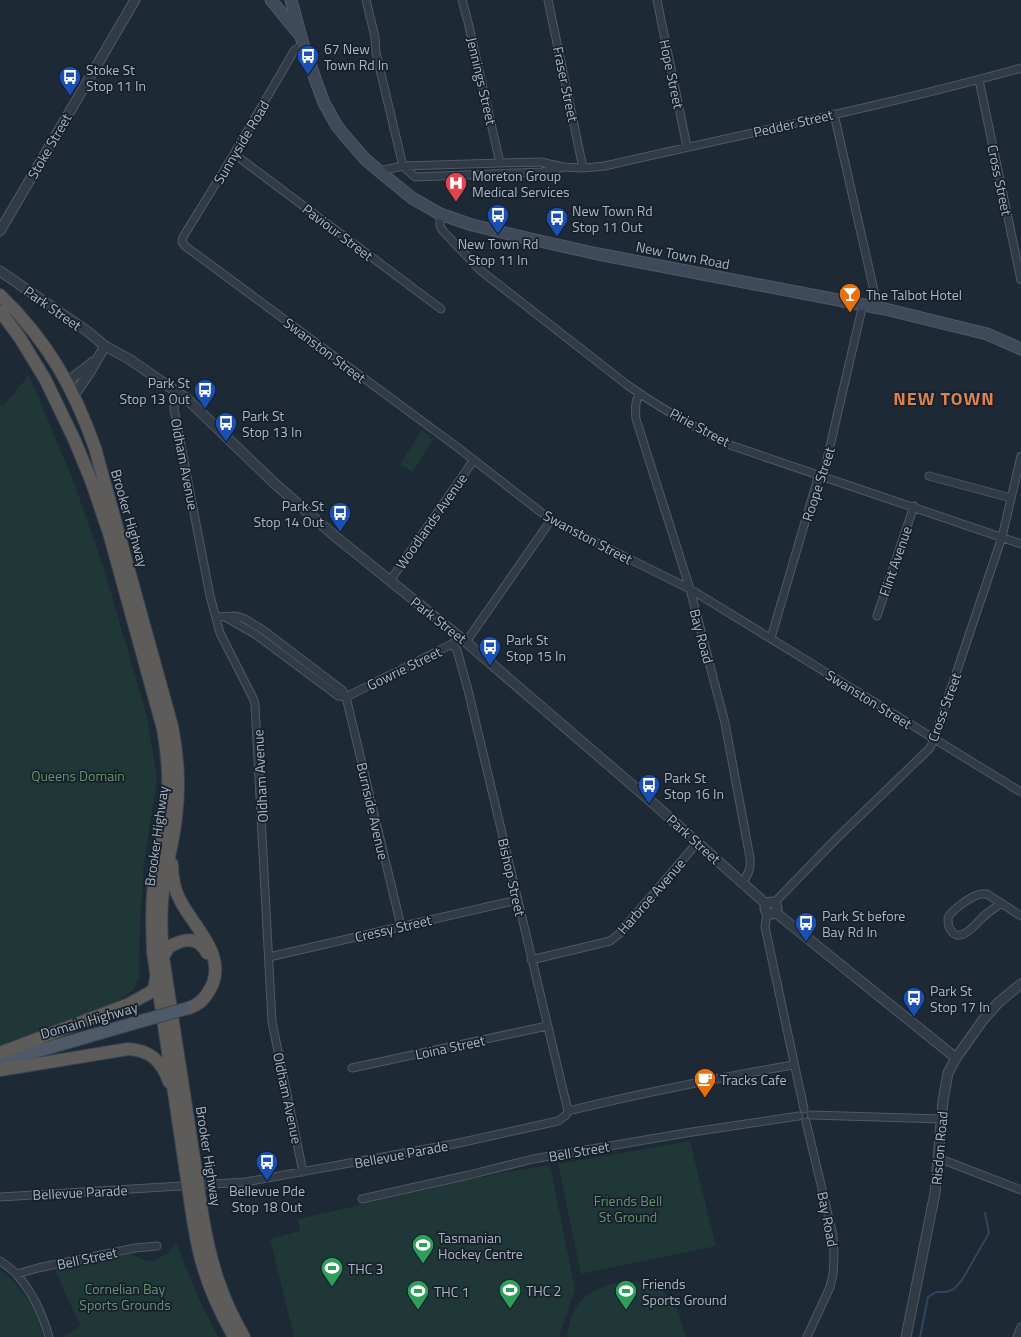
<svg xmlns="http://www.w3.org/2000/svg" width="1021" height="1337" viewBox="0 0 1021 1337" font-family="'Titillium Web',sans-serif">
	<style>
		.green { fill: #203738 }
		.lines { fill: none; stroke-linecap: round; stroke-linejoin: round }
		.stream { stroke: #2f465e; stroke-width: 2 }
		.minor-casing { stroke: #4e5964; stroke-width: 9 }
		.tertiary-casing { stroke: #4e5964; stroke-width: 11 }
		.secondary-casing { stroke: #4e5964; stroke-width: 13 }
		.primary-casing { stroke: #3a444f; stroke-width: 14 }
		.trunk-casing { stroke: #39434d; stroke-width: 14 }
		.minor { stroke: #313b46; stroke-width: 7 }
		.tertiary { stroke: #313b46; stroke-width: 9 }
		.secondary { stroke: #3e4a59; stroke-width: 11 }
		.primary { stroke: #4e5a67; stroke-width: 12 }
		.trunk { stroke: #5e5c5a; stroke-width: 12 }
		.primary-bridge-casing { stroke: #3a444f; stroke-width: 14; stroke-linecap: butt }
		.trunk-bridge-casing { stroke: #39434d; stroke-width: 14; stroke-linecap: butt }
		.primary-bridge { stroke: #4e5a67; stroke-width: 12 }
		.trunk-bridge { stroke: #5e5c5a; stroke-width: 12 }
		.labels { text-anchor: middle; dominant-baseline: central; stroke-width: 3.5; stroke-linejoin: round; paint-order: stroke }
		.poi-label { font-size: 14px; fill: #aab6c4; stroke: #17202a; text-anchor: start }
		.street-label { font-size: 14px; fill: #aab6c4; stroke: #17202a }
		.park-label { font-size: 14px; fill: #62946a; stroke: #17202a }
		.district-label { font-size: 18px; font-weight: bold; letter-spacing: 1px; fill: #d88351; stroke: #17202a }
	</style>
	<rect width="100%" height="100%" fill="#1d2935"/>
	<path class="green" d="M29,375L75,485L105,572L147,717L157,778L144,863L140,924L139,978L133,990L117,1002L0,1046V406L4,405Z
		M422,430L430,436L429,438L431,439L432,438L434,439L412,472L400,464Z
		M690,1141L716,1246L581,1274L558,1164Z
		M550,1165L575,1290L559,1337H294L270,1239L300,1231L298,1219L500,1173Z
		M176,1243L199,1299L218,1337H64L80,1326L55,1270L131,1254L143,1260L153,1261L168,1253Z
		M0,1270L13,1280L37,1312L43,1337H0Z
		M624,1280L643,1282L662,1290L677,1307L686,1337H567C567,1332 569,1327 570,1322C578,1293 598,1288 624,1280Z"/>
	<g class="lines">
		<path class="stream" d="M920,1337L928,1297L936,1292H946L954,1289L962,1280L989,1233L985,1213"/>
		<g class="minor-casing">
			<path id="minor" d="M366,0L375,37L376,53L403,166
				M462,0L468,22L500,163
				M548,0L583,168
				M657,0L687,147
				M303,44L294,51L234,154L183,237L182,242L185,246L457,447L551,520L690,589L1021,792
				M979,80L1021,280
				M834,114L875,295L874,307
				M234,154L441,309
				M403,166L415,177L542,172L560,168
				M379,171L403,166L500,163L541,162L563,167L583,168L605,166C744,134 884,106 1021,68
				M440,214V226L443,231L480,270L626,384C658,407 694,427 730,445L1021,544
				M174,389V409L210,596L220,633L253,698L255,704L272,1022L303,1172
				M639,394C635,402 635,409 636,419L690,589L725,723L750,858C751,868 749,874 742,882
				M929,476L1011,498
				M390,581L473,461
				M877,616L914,506
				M216,617L236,616L245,619L263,630L342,690L346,697L401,926
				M225,617L255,634L338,696L346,697
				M771,638L817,481L824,472L863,304
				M466,642L551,520
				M452,644L457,650L468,690L568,1111
				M346,697L452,644L460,637
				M774,903L835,840L930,748L934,739L1002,537L1021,456
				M1000,904C995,908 988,912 983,917C975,925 958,947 949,927C948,924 948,920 948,918C951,910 973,895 981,894C983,894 985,894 987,894L1021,916
				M767,913L765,927L804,1109
				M269,957L517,900
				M531,960L610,941L619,934L697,843
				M352,1068L547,1026
				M811,1115L942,1119
				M806,1122L833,1235L834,1256L833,1274L830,1287L807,1337
				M938,1158L1021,1190
				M0,1197L246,1182L459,1143L558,1121L566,1115L568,1111C642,1093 718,1078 793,1065
				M362,1199L469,1175L533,1159L692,1132L799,1116
				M0,1261C6,1265 13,1270 17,1275C32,1292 43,1315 49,1337
				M17,1274L38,1268L135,1248L157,1246
				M1017,1337L1021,1327"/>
		</g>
		<g class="tertiary-casing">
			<path id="tertiary" d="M0,231L135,0
				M0,271L87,331L105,346L129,359L187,399L274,483L336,537L466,642L653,803L766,904
				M67,382L93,362
				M74,395L90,372L105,346
				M765 908a6 6 0 1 1 12 0a6 6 0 1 1-12 0Z
				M775,912L956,1058
				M906,1337L935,1193L943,1101L948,1073L956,1058L983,1020L999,1002L1021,984"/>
		</g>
		<g class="secondary-casing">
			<path id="secondary" d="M271,0L298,33
				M291,0L303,44L317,84L324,103L337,126L345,136L365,159L379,171L412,198L440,214L472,225L522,237L598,254L885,309L987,334L1021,349"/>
		</g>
		<g class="primary-casing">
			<path id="primary" d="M0,1062L145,1020"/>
		</g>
		<g class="trunk-casing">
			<path id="trunk" d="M0,295C47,340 74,388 95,448L172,726C178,756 180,786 176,817C174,840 167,861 164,884C160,908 161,933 163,957L195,1165
				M0,311L20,338L45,379L74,439L91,480L109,533L163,729C167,751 169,773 168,796C167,826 158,855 154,884C151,907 152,929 153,952L185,1166
				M172,864C172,877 174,889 180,900C194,928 230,957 209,991C203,1001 197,1006 185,1009
				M163,957L169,947C184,938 198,936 207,953
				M0,1053L129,1004L149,993L154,989L156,978
				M0,1070L128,1049C150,1050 162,1061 169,1082
				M203,1219C211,1264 221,1297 244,1337
				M193,1220C196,1236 198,1251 203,1266C210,1291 221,1314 234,1337"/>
		</g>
		<use href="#minor" class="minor"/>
		<use href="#tertiary" class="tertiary"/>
		<use href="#secondary" class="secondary"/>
		<use href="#primary" class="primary"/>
		<use href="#trunk" class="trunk"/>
		<g class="primary-bridge-casing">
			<path id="primary-bridge" d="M145,1020L185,1009"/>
		</g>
		<g class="trunk-bridge-casing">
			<path id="trunk-bridge" d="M195,1165L203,1219
				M185,1166L193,1220"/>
		</g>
		<use href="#primary-bridge" class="primary-bridge"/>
		<use href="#trunk-bridge" class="trunk-bridge"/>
	</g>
	<defs>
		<g id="bus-pin" transform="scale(1.15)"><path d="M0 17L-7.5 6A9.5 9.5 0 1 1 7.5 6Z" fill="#1a4fb4" stroke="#17202a"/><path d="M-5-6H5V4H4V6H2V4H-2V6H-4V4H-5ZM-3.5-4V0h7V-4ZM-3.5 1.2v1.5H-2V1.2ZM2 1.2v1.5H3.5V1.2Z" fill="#fff"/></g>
		<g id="hospital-pin" transform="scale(1.15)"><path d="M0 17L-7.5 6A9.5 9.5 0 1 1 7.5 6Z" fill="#e0444e" stroke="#17202a"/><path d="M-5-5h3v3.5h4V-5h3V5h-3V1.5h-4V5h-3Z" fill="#fff"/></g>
		<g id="bar-pin" transform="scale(1.15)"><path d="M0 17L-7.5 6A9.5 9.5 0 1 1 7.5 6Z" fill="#e8710a" stroke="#17202a"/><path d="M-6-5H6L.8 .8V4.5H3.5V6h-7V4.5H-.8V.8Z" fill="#fff"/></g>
		<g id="cafe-pin" transform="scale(1.15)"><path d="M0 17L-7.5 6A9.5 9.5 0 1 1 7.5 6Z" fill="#e8710a" stroke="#17202a"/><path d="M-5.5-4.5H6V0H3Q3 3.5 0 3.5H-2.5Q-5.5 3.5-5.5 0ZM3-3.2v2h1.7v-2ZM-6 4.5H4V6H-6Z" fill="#fff"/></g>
		<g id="stadium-pin" transform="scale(1.15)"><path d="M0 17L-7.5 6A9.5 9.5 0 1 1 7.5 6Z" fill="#2e9e5b" stroke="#17202a"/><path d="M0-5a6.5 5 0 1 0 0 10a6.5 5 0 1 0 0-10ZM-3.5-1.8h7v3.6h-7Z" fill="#fff"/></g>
	</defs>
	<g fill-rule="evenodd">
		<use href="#bus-pin" x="308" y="56"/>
		<use href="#bus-pin" x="70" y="77"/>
		<use href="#hospital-pin" x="456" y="183"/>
		<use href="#bus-pin" x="498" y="215"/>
		<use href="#bus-pin" x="557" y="218"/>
		<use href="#bar-pin" x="850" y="294"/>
		<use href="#bus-pin" x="205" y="390"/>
		<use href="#bus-pin" x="226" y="423"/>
		<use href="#bus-pin" x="340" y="513"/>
		<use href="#bus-pin" x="490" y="647"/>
		<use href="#bus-pin" x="649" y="785"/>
		<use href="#bus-pin" x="806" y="923"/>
		<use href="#bus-pin" x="914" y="998"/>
		<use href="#cafe-pin" x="705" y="1079"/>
		<use href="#bus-pin" x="267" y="1162"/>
		<use href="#stadium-pin" x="423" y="1245"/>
		<use href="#stadium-pin" x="332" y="1268"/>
		<use href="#stadium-pin" x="510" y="1290"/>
		<use href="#stadium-pin" x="418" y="1291"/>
		<use href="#stadium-pin" x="626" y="1291"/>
	</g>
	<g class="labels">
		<g class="poi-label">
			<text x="324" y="48">67 New<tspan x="324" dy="16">Town Rd In</tspan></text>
			<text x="86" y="69">Stoke St<tspan x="86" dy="16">Stop 11 In</tspan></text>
			<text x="472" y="175">Moreton Group<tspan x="472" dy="16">Medical Services</tspan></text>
			<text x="572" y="210">New Town Rd<tspan x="572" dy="16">Stop 11 Out</tspan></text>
			<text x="498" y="243" text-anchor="middle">New Town Rd<tspan x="498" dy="16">Stop 11 In</tspan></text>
			<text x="866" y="294">The Talbot Hotel</text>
			<text x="190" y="382" text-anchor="end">Park St<tspan x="190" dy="16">Stop 13 Out</tspan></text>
			<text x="242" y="415">Park St<tspan x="242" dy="16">Stop 13 In</tspan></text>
			<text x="324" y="505" text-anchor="end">Park St<tspan x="324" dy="16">Stop 14 Out</tspan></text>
			<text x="506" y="639">Park St<tspan x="506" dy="16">Stop 15 In</tspan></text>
			<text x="664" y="777">Park St<tspan x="664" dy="16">Stop 16 In</tspan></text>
			<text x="822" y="915">Park St before<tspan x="822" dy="16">Bay Rd In</tspan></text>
			<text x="930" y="990">Park St<tspan x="930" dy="16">Stop 17 In</tspan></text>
			<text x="720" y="1079">Tracks Cafe</text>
			<text x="267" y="1190" text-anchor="middle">Bellevue Pde<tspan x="267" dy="16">Stop 18 Out</tspan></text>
			<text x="438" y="1237">Tasmanian<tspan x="438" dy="16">Hockey Centre</tspan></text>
			<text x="348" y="1268">THC 3</text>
			<text x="642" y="1283">Friends<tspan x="642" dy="16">Sports Ground</tspan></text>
			<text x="526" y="1290">THC 2</text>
			<text x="434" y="1291">THC 1</text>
		</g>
		<g class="street-label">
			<text transform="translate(672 74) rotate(78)">Hope Street</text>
			<text transform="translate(482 81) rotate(77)">Jennings Street</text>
			<text transform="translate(566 84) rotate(78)">Fraser Street</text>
			<text transform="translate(793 123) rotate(-13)">Pedder Street</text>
			<text transform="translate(241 142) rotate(-59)">Sunnyside Road</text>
			<text transform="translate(49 146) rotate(-60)">Stoke Street</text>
			<text transform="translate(1000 180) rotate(78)">Cross Street</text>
			<text transform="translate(338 232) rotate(37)">Paviour Street</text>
			<text transform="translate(683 255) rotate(11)">New Town Road</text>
			<text transform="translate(53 308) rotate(35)">Park Street</text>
			<text transform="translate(325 350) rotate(37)">Swanston Street</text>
			<text transform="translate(700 427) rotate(28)">Pirie Street</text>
			<text transform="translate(185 464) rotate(79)">Oldham Avenue</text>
			<text transform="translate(818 484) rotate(-72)">Roope Street</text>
			<text transform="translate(130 518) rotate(74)">Brooker Highway</text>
			<text transform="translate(431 521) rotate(-55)">Woodlands Avenue</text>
			<text transform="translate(588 537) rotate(28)">Swanston Street</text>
			<text transform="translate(895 561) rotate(-71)">Flint Avenue</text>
			<text transform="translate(439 620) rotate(38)">Park Street</text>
			<text transform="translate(702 636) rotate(75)">Bay Road</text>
			<text transform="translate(404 668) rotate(-26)">Gowrie Street</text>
			<text transform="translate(869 699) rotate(32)">Swanston Street</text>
			<text transform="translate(944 707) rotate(-70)">Cross Street</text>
			<text transform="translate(260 776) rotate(-93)">Oldham Avenue</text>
			<text transform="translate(373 811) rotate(77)">Burnside Avenue</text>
			<text transform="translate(156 836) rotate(-82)">Brooker Highway</text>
			<text transform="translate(694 839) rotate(42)">Park Street</text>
			<text transform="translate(512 877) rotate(77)">Bishop Street</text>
			<text transform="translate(651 896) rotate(-49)">Harbroe Avenue</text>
			<text transform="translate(393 928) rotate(-13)">Cressy Street</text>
			<text transform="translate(89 1020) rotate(-16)">Domain Highway</text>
			<text transform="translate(450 1047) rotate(-12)">Loina Street</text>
			<text transform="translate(288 1098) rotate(78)">Oldham Avenue</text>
			<text transform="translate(939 1148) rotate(-85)">Risdon Road</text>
			<text transform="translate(579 1151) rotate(-10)">Bell Street</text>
			<text transform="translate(401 1154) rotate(-11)">Bellevue Parade</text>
			<text transform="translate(209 1156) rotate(81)">Brooker Highway</text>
			<text transform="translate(80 1192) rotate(-3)">Bellevue Parade</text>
			<text transform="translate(828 1219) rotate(79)">Bay Road</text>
			<text transform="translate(87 1258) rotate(-12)">Bell Street</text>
		</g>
		<g class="park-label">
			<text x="78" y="775">Queens Domain</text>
			<text x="628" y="1200">Friends Bell<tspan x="628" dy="16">St Ground</tspan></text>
			<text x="125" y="1288">Cornelian Bay<tspan x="125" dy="16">Sports Grounds</tspan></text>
		</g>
		<g class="district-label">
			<text x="944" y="398">NEW TOWN</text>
		</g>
	</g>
</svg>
